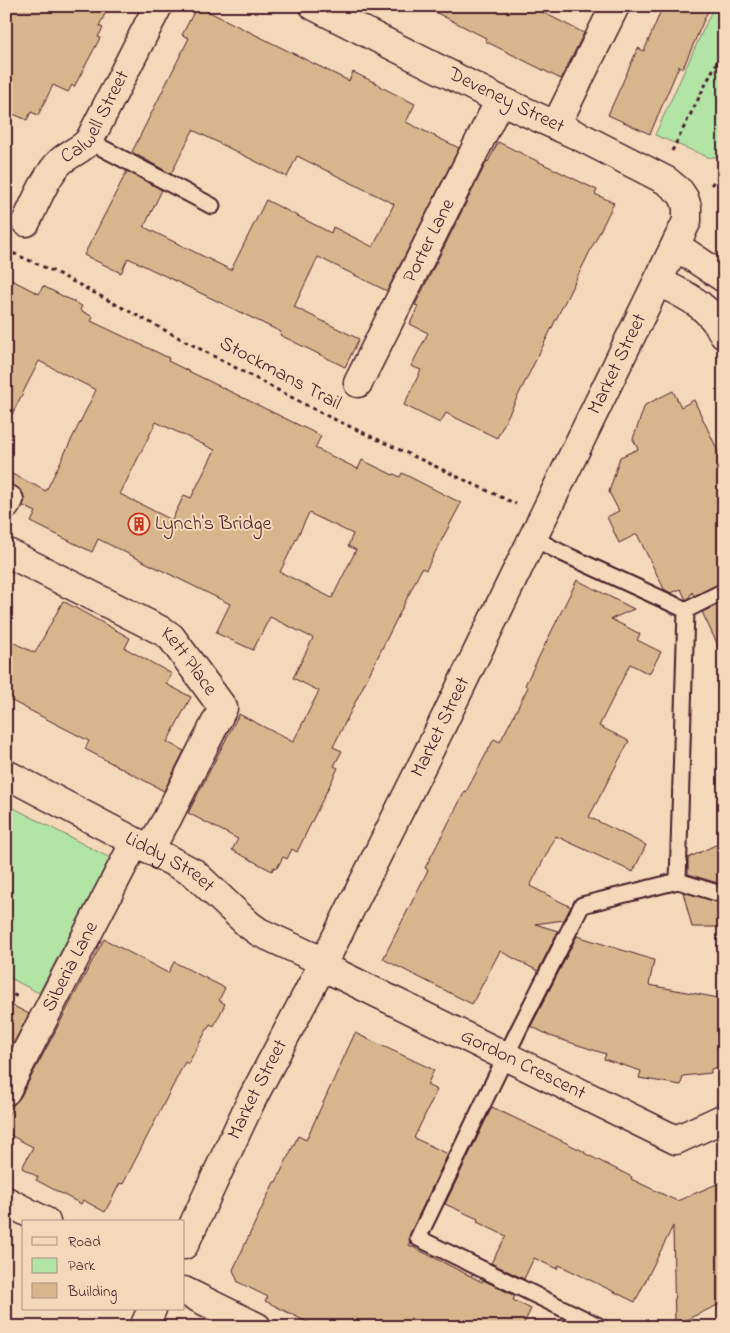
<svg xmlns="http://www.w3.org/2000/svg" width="730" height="1333" viewBox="0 0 730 1333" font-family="'Indie Flower',sans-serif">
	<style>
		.green { fill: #b2e4a5; stroke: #7e8268 }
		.building { fill: #d8b68d; stroke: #4a1f2b; fill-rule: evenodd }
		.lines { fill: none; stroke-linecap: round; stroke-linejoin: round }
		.lane-casing { stroke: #4a1f2b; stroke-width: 19 }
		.street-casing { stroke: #4a1f2b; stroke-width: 31 }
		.path { stroke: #4a1f2b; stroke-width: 3; stroke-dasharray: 4 4; stroke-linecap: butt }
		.lane { stroke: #f3d9ba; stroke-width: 15 }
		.street { stroke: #f3d9ba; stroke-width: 28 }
		.labels { text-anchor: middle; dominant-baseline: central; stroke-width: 4; stroke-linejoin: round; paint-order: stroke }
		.street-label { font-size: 20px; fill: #4a1f2b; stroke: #f3d9ba }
		.poi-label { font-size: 20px; fill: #4a1f2b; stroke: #f3d9ba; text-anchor: start }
	</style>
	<rect width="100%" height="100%" fill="#f3d9ba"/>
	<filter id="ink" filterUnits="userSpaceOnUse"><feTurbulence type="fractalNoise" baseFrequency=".02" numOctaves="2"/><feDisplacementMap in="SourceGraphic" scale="10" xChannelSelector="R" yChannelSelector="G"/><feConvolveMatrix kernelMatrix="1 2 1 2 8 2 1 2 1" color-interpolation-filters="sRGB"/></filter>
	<g filter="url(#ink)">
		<path class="green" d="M714,6H724V154L710,158L655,135Z
			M6,804L110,858L39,993L6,976Z"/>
		<path class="building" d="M6,6H109L99,26L103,28L98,37L100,38L74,87L72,85L68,92L53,85L38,115L31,112L27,120L6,111Z
			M197,6L349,81L353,72L380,85L379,86L415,104L406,122L459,148L387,291L318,257L294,307L359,339L345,367L280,335L281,332L128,258L121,273L84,255L127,171L162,190L144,227L231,270L266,200L331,233L333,227L373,247L394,204L297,156L287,177L193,130L171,174L132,152L189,38L182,35Z
			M423,6H530L584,33L561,79L485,41L486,38Z
			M663,6H710L683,68L679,66L650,134L608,115L638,48L644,51Z
			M498,142L597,190L595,194L614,203L497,438L446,413L440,423L404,405L421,370L411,366L428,333L410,324L418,306L415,305L487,161L488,162Z
			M6,277L39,294L43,286L82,306L80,310L93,317L91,321L169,358L168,361L321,436L315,448L358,469L362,460L393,475L394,474L400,477L402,473L461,503L426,570L422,568L333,747L342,751L334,766L338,768L297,852L292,849L287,859L283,857L277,868L274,867L272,871L232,850L238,839L188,813L239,714L293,742L319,691L293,678L313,638L270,617L253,650L216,633L230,604L98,539L92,552L31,522L36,512L23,506L25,500L23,493L17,487L6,485V471L46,491L96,390L39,361L6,426ZM156,422L215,450L191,498L184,495L172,520L120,494ZM309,513L353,534L348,546L356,550L332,598L280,572Z
			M673,391L681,407L694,400L724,464V582L694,596L692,592L689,598L686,600L681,589L671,593L664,589L637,534L619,543L607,517L619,511L609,492L620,457L638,449L633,439L645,405Z
			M577,580L634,609L611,619L640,634L637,640L661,652L649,674L630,664L599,726L629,741L589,817L646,845L633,872L556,836L530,886L571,907L564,920L535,924L558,931L538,971L500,951L472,1004L383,959L428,870L425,868L465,791L466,792L494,739L500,742L514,715L528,687L525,685Z
			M63,601L130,638L125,648L172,674L166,684L191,697L167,742L184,751L164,791L85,749L89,741L6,698V639L35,653Z
			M724,602V658L702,612Z
			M724,841V885L688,874V858Z
			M683,892L724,904V927H692Z
			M577,936L654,960L649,985L724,999V1065L711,1069V1073L683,1076L681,1085L639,1078L641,1071L604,1059L606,1054L550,1036L531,1026Z
			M104,939L168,973L174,962L225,988L219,1000L225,1004L214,1026L210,1024L188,1064L185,1062L123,1184L120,1183L105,1212L83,1200L81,1204L36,1180L38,1177L22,1168L33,1147L6,1133V1119L14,1104L20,1098Z
			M6,1002L29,1014L10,1050L6,1048Z
			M355,1033L434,1070L427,1085L437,1090L414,1138L448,1154L410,1234L409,1245L482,1282L483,1280L515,1296L513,1300L531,1309L522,1327H317L265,1301L268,1297L238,1282L233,1270L274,1182H276L298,1136L306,1140Z
			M492,1107L585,1152L584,1153L632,1177L631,1179L677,1201L724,1181V1302L675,1325L673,1226L635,1302L559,1265L557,1269L534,1258L524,1279L491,1263L506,1236L477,1222L478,1219L445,1204Z"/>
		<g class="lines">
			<g class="lane-casing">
				<path id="lane" d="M89,141L212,206
					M533,538L562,553L686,610L724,591
					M678,881L686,610
					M601,1327L418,1238L519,1029L582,905L678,881L724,895"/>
			</g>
			<g class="street-casing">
				<g id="street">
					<path d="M556,125L615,6"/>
					<path id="s1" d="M26,222C35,204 46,175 61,161C70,153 81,150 89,141L158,6"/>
					<path d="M676,246L724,278"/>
					<path d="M659,282C687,296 709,305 724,335"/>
					<path id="s2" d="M358,383L500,100"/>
					<path d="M6,505L9,500"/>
					<path id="s3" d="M6,552L164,632L171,637L223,708L167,819L149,850"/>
					<path id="s4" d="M6,774L194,873L248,924L259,932L324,962"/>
					<path id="s5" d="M322,966L676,1140L724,1118"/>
					<path id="s6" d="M6,1091L135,842"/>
					<path d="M6,1201L46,1222"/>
					<path id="s7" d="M184,1245L251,1101L322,966L436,737L687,221V207L684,198L680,192L667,181L583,138L500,100L314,6"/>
					<path d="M184,1291L257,1327"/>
					<path d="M144,1327L152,1309"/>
				</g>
			</g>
			<path class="path" d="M672,151L724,48
				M711,185L724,171
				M6,250L55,272L323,414L516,504
				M6,991L20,998"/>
			<use href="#lane" class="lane"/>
			<use href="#street" class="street"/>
		</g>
	</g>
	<defs>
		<g id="building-ring" transform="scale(1.125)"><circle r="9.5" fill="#f3d9ba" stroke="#c8321e" stroke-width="1.5"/><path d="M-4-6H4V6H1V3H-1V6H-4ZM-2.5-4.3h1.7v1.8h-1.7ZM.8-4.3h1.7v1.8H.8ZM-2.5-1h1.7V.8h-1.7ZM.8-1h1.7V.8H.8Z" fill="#c8321e"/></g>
	</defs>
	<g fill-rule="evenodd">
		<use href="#building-ring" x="139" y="524"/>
	</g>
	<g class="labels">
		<g class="street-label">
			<text transform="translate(506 101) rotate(26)">Deveney Street</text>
			<text stroke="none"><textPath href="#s1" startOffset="128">Calwell Street</textPath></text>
			<text stroke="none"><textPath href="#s2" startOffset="159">Porter Lane</textPath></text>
			<text stroke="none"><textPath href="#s7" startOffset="982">Market Street</textPath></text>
			<text transform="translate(280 374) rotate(28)">Stockmans Trail</text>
			<text stroke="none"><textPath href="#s3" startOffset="216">Kett Place</textPath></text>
			<text stroke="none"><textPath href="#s7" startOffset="578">Market Street</textPath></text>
			<text stroke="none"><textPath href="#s4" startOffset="186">Liddy Street</textPath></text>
			<text stroke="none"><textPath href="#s6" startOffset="140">Siberia Lane</textPath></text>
			<text stroke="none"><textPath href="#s5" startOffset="224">Gordon Crescent</textPath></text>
			<text stroke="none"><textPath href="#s7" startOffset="172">Market Street</textPath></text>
		</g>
		<g class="poi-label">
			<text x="155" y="524">Lynch's Bridge</text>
		</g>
	</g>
	<rect width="730" height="1333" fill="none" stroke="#f3d9ba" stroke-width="25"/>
	<rect x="12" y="12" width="705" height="1308" fill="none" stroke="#4a1f2b" stroke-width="2" filter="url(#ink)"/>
	<rect x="22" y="1220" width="162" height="90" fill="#f3d9ba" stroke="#af8f81"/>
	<rect x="32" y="1237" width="25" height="8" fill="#f3d9ba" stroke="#af8f81"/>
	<text x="68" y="1246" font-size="15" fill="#4a1f2b">Road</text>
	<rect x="32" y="1258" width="25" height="15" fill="#b2e4a5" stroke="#af8f81"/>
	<text x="68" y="1270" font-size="15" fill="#4a1f2b">Park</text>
	<rect x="32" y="1283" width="25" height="15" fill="#d8b68d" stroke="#af8f81"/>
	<text x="68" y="1296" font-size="15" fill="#4a1f2b">Building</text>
</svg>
